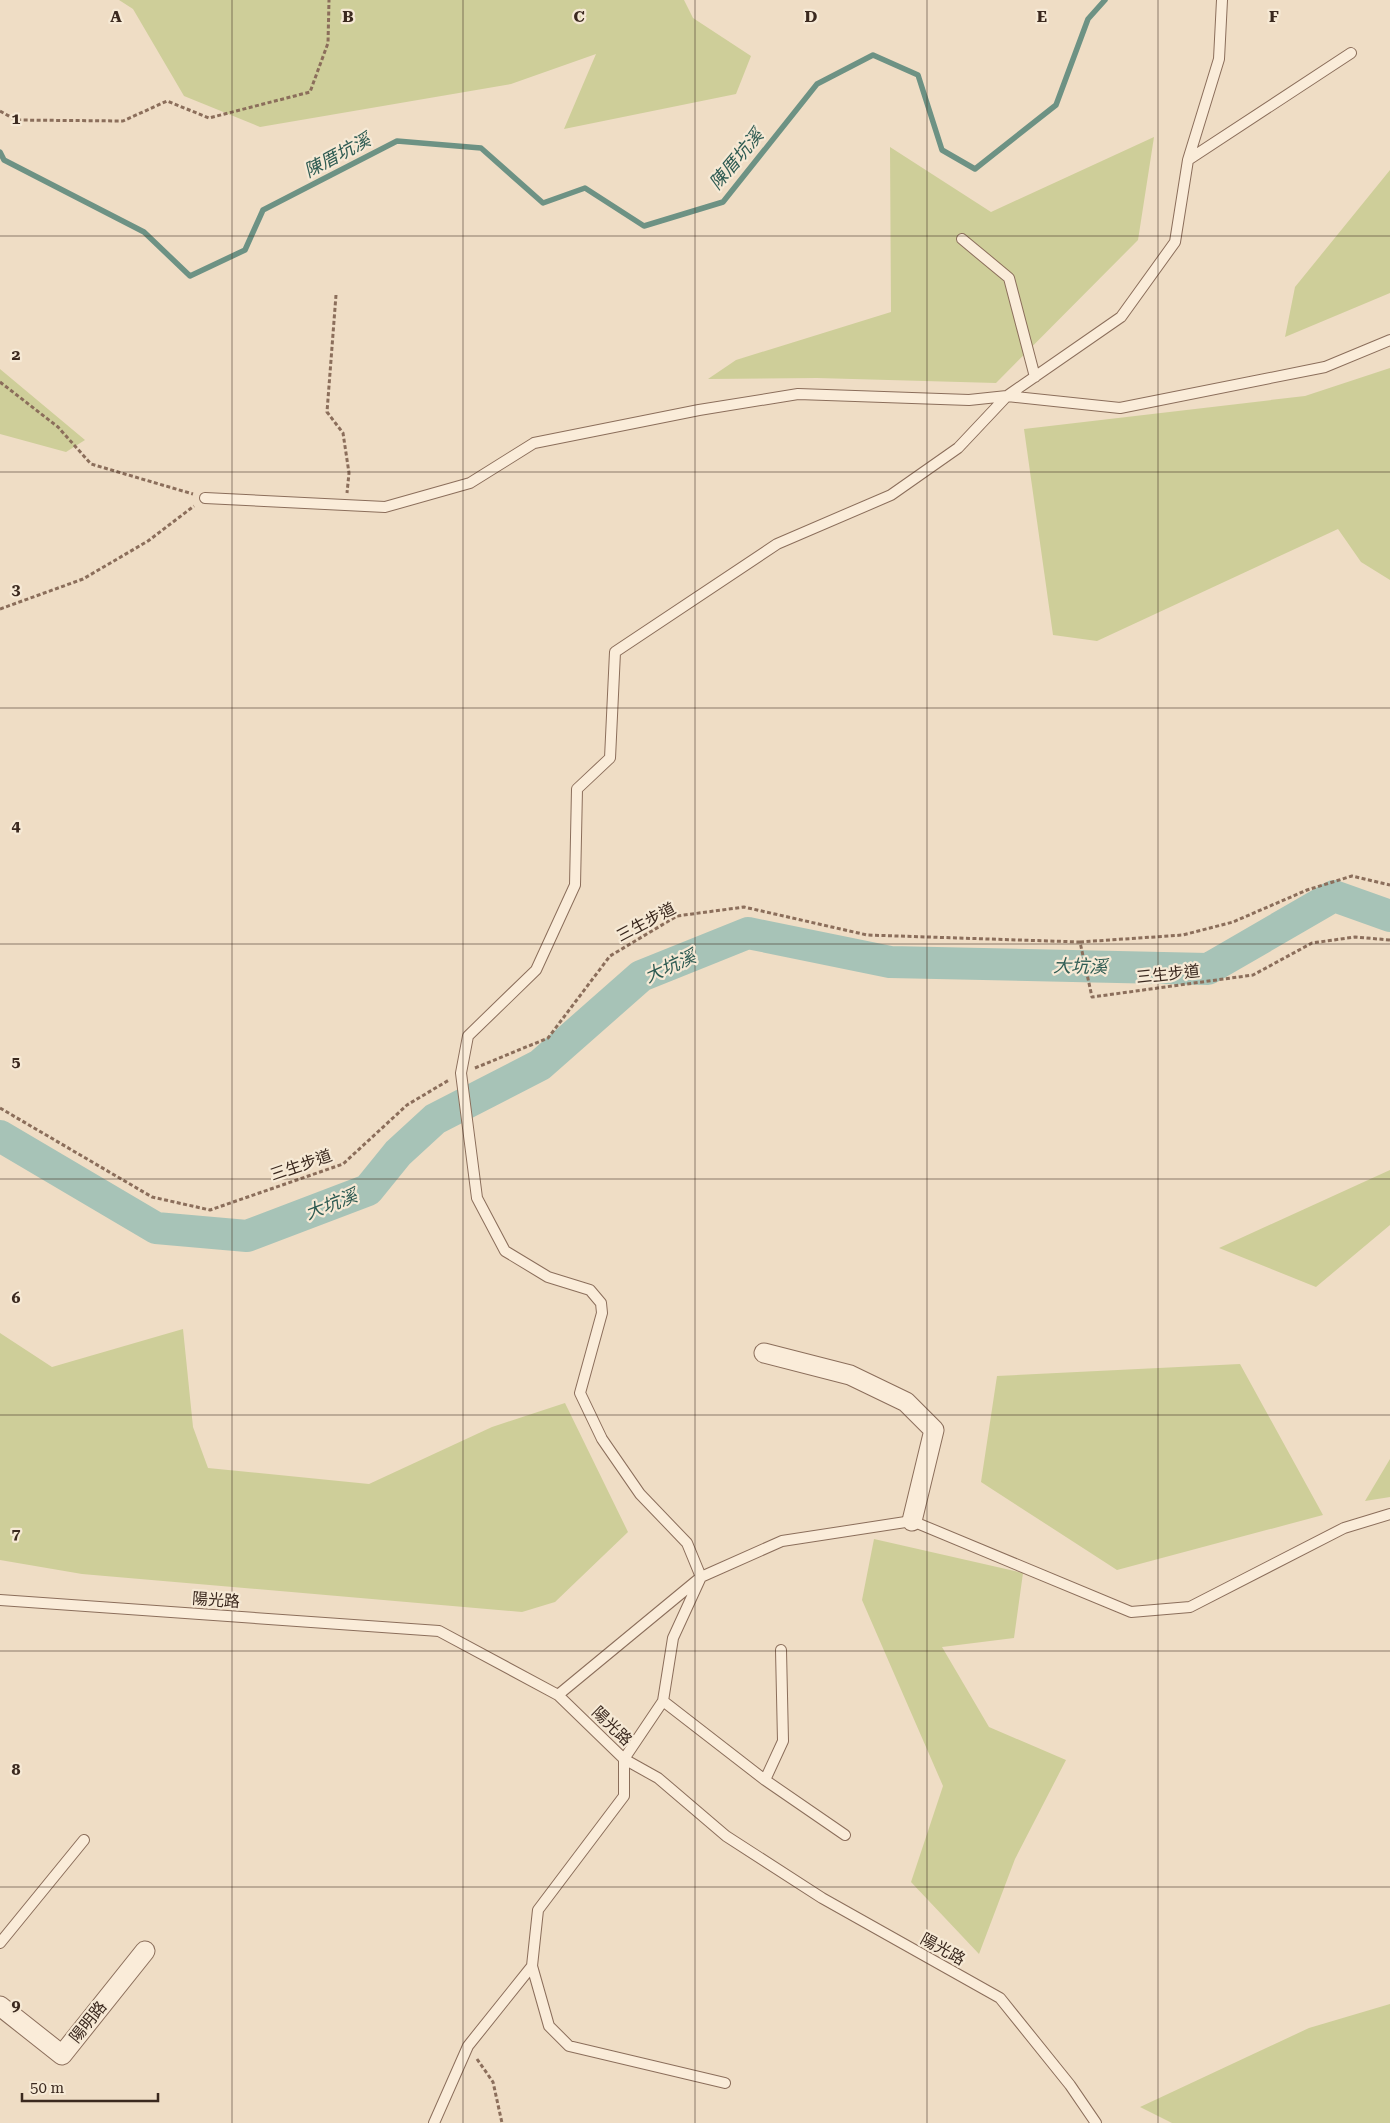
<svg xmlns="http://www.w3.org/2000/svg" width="1390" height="2123" viewBox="0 0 1390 2123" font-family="'Roboto Serif','Noto Sans TC',serif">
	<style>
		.green { fill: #cece99 }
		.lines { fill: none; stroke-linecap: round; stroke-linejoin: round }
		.stream { stroke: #6d9284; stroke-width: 5.5 }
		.river { stroke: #a7c3b7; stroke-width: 32 }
		.service-casing { stroke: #8b6e5b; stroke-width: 12 }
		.minor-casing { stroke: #8b6e5b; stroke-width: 21 }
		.path { stroke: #8b6e5b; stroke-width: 3; stroke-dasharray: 4 2.5; stroke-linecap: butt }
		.service { stroke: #faecd9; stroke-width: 10 }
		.minor { stroke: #faecd9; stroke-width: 19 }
		.grid { fill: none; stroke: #3b291f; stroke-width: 1; stroke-opacity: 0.55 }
		.labels { text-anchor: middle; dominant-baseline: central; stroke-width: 4.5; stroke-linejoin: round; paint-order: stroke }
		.street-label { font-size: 16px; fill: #3b291f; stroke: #f6e9d5 }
		.water-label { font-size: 18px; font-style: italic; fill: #2e5b52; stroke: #f6e9d5 }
		.grid-label { font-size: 16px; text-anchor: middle; font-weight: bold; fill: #3b291f; stroke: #f6e9d5; stroke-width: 4.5; stroke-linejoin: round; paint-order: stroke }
	</style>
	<rect width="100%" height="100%" fill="#efddc5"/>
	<path class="green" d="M119,0H684L693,18L751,56L736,94L564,129L596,54L511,84L260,127L184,96L133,9Z
		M1154,137L1138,240L996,383L817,378L708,379L736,360L891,312L890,147L991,212Z
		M1390,170V293L1285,337L1295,287Z
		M1390,368V580L1361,562L1338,529L1097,641L1053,635L1024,429L1305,396Z
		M0,369L85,440L66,452L0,434Z
		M1390,1170V1225L1316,1287L1219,1248Z
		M183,1329L193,1427L208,1468L369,1484L492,1427L565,1403L628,1532L555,1602L522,1612L82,1574L0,1560V1333L52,1367Z
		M1240,1364L1323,1515L1117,1570L981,1482L997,1376Z
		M1390,1459V1497L1365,1501Z
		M874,1539L1023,1573L1014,1638L942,1647L989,1727L1066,1760L1015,1859L979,1954L911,1882L943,1786L862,1600Z
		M1390,2004V2123H1172L1140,2107L1309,2028Z"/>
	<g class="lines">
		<path class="stream" d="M0,152L4,160L144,232L190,276L245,250L263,210L397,141L481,148L543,203L585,188L644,226L723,202L817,84L873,55L918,75L942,150L975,169L1056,105L1088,19L1105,0"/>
		<path class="river" d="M0,1136L156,1228L247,1236L368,1190L398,1153L435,1119L540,1065L641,976L748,933L890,962L1208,969L1334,896L1390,916"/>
		<g class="service-casing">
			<path id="service" d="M1188,160L1351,53
				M962,239L1009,278L1035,377
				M205,498L385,507L470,483L534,443L699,410L798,394L969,400L1007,396L1120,408L1325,367L1390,340
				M0,1600L439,1631L558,1695L624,1759L658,1778L726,1836L822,1898L1000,1998L1070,2085L1096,2123
				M558,1695L701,1577L782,1541L912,1521L1131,1612L1190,1607L1344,1528L1390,1514
				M663,1701L765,1780L845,1835
				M765,1780L783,1741L781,1650
				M0,1943L84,1840
				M532,1966L549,2026L569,2046L725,2083
				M434,2123L468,2046L532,1966L538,1910L624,1796V1759L663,1701L673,1638L701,1577L687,1543L640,1494L602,1439L580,1393L602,1313L601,1303L590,1290L548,1277L505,1251L477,1198L461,1073L468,1036L536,970L575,885L577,789L610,758L615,652L777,544L891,495L958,448L1007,396L1121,317L1175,242L1188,160L1219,59L1222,0"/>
		</g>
		<g class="minor-casing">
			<path id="minor" d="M764,1353L850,1375L906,1402L934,1430L912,1521
				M0,2006L62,2055L145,1951"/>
		</g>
		<path class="path" d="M0,111L16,120L123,121L167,101L209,118L310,92L328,43L329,0
			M336,295L327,412L343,433L349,473L347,493
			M0,382L58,427L91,464L193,494
			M0,609L83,579L148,541L194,506
			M1080,942L1183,935L1233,922L1307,890L1352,876L1390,885
			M475,1068L548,1038L610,956L677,916L744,907L867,935L1080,942L1092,997L1253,975L1312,943L1355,937L1390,940
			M0,1108L152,1197L210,1210L343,1164L407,1105L449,1080
			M477,2059L493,2082L502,2123"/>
		<use href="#service" class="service"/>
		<use href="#minor" class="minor"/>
	</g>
	<path class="grid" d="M232,0V2123M463,0V2123M695,0V2123M927,0V2123M1158,0V2123M0,236H1390M0,472H1390M0,708H1390M0,944H1390M0,1179H1390M0,1415H1390M0,1651H1390M0,1887H1390"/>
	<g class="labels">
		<g class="street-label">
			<text transform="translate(646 922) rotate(-28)">三生步道</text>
			<text transform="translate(1168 974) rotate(-6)">三生步道</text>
			<text transform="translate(301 1165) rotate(-19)">三生步道</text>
			<text transform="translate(216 1600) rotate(4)">陽光路</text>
			<text transform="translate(612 1726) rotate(44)">陽光路</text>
			<text transform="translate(943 1949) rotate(29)">陽光路</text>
			<text transform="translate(88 2022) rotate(-51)">陽明路</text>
		</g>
		<g class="water-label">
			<text transform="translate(337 155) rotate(-28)">陳厝坑溪</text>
			<text transform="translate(736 159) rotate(-50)">陳厝坑溪</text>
			<text transform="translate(670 966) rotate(-24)">大坑溪</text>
			<text transform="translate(1080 966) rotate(1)">大坑溪</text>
			<text transform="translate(331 1204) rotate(-21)">大坑溪</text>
		</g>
	</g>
	<g class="grid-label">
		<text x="116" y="22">A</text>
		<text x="348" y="22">B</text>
		<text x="579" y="22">C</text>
		<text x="811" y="22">D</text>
		<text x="1042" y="22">E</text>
		<text x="1274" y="22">F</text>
		<text x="16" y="124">1</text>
		<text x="16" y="360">2</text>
		<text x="16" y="595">3</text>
		<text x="16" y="831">4</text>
		<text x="16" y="1067">5</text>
		<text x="16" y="1303">6</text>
		<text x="16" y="1539">7</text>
		<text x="16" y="1775">8</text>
		<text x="16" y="2011">9</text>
	</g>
	<path d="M22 2093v8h136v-8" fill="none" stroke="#3b291f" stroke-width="2.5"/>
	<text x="30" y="2093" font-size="15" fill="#3b291f" stroke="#f6e9d5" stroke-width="4" paint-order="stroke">50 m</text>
</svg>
